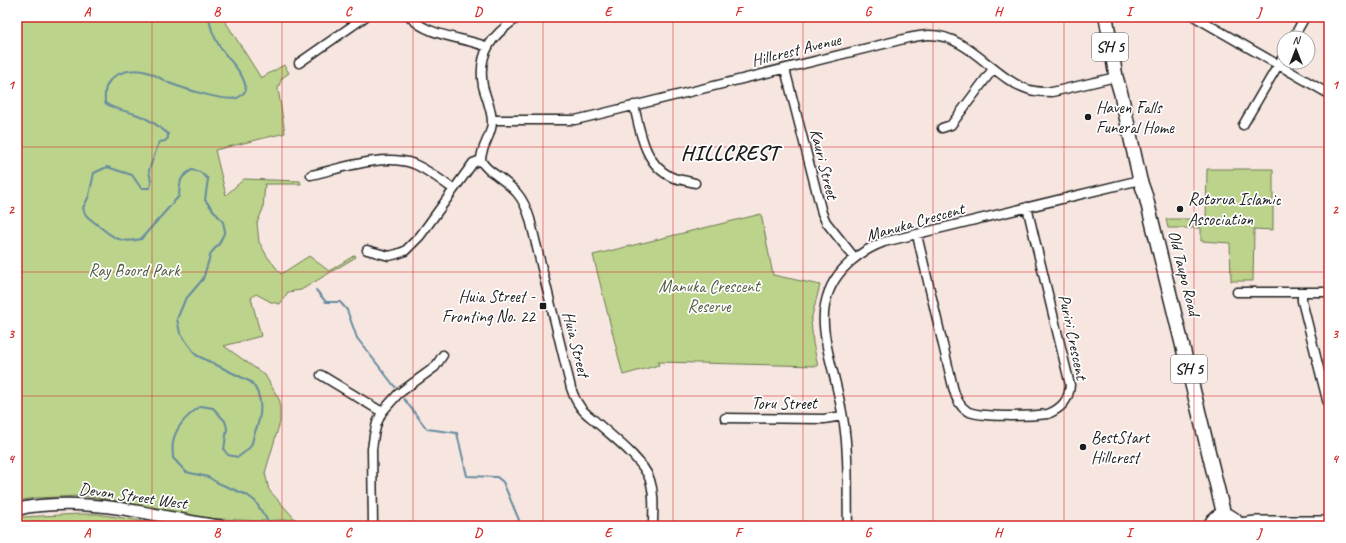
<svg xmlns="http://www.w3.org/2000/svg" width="1346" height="543" viewBox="0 0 1346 543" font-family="Caveat,sans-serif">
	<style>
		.green { fill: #bbd38a; stroke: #6c7853 }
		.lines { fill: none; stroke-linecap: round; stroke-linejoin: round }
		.stream { stroke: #668ba0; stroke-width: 2 }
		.minor-casing { stroke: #1c1c1c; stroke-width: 11 }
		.secondary-casing { stroke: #1c1c1c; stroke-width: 14 }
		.trunk-casing { stroke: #1c1c1c; stroke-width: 16 }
		.minor { stroke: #fff; stroke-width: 8 }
		.secondary { stroke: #fff; stroke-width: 11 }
		.trunk { stroke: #fff; stroke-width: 13 }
		.grid { fill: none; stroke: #d62828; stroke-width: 1; stroke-opacity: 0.55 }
		.poi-dot { fill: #1c1c1c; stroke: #fff; stroke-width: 1.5 }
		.labels { text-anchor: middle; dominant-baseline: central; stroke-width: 3.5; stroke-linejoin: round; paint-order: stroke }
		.shield { fill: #fff; stroke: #606060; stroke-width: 1 }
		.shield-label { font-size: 16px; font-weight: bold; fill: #1c1c1c }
		.street-label { font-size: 17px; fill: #1c1c1c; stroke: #fff }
		.poi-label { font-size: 17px; fill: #1c1c1c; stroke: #fff; text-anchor: start }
		.park-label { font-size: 17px; fill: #545c42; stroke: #fff }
		.district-label { font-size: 21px; font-weight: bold; letter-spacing: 1px; fill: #1c1c1c; stroke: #fff }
		.neatline { fill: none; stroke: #d62828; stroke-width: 1.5 }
		.grid-label { font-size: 13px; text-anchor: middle; font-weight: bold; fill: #d62828 }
	</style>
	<rect width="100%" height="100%" fill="#f7e6e0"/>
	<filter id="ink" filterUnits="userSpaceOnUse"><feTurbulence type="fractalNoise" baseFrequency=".025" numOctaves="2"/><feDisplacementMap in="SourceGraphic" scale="8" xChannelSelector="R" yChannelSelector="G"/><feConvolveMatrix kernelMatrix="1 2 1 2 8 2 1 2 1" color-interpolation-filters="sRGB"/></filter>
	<g filter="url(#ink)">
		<path class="green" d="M17,17H226L225,21L261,78L284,65L289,73L282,78L278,88L285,133L215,150L226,195L244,179L300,181L301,184H265L263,209L257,223L259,242L267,256L281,274L309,256L329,271L355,255L356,257L301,290L288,292L280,304L271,302L256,294L251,298L261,336L224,346L265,375L280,401V422L265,473L269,490L295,519L261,521L202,518L106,499L80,496L35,498L17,501Z
			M1207,169H1273V230L1254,229L1253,281H1231L1230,243L1201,241V228H1168L1166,219H1206Z
			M761,214L773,275L820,285L811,320L813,343L818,366L658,362L659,365L623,375L593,255Z
			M80,514H97L174,526H17V521L22,517Z"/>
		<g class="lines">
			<path class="stream" d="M209,17C210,27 215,39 220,47C229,61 245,73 246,90C244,93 242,96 237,98C225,102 182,88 169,83C162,80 155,74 147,72C134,68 114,71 107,85C104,90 105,97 105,103C117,111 125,110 138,115C149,119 159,126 168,134V138L165,141L159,142L158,145L149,170L151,182L150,188H141L132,175L107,167L94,173L89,196L83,208C85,216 88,217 94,222C110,235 118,245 141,239L179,196C180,182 179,177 192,170L200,172L208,179L205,200L223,222L225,231L219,244L211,253L203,279L185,300L177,319L180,333L196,355L251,382C264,397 262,415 255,432C253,436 253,443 250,447C247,451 242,454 238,457L228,455L224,450L227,428L225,421L213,408L201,406C189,414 175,427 173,443C172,448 173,453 173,458L186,472L208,477L218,483L247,495L255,501L271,526
				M316,290L326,302H340L347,310L357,338L395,387
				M404,399L427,429L457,433L467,476L497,477L503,482L519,520
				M23,526C33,520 46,521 56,526"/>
			<g class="minor-casing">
				<path id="minor" d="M410,17C429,37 463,37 488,47
					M1195,17L1329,94
					M1293,38L1305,17
					M299,63L365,17
					M785,69L822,213L826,222L854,257
					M634,105C640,132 645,167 674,178C681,180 688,181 695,183
					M492,120H575L588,117L908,38C915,37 922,35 929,35C970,35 993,79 1030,90C1037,92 1044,92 1052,92L1116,77
					M1243,125L1284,55
					M942,128L951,125L993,69
					M481,160C484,167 490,171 496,175C515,189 523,196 530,219L571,388C573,394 575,400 579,405C582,411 589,416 594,420C610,435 643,459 650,480C655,495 653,511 653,526
					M481,160C481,146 492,136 492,122C492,110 486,98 483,86C477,52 493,34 519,17
					M311,175C342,168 384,153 414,164C428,170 441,180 453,189
					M917,235L953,387C955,396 959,406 967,411C979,418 1033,416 1048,414C1062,408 1069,400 1070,385L1027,207
					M367,250L389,256L397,254L405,251L420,236L473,163L481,160
					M1237,292H1329
					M1302,292V301L1329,408
					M321,375L382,412
					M725,418L824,419L842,416
					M373,526L372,449L374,435L377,423L382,412L398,394L435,367L443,355
					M848,526C847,495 849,462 845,432C843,412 838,392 833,372C823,335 815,300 843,269C855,256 868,248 884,242L1140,180"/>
			</g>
			<g class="secondary-casing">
				<path id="secondary" d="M17,510C26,506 37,506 47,505C106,500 162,518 220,526
					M1238,524L1256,522H1329"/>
			</g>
			<g class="trunk-casing">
				<path id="trunk" d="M1106,17L1116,77L1121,94L1140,180L1146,197L1224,515
					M1210,526C1216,511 1232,512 1239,526"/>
			</g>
			<use href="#minor" class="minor"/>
			<use href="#secondary" class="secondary"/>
			<use href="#trunk" class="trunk"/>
		</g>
	</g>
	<path class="grid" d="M152,17V526M282,17V526M413,17V526M543,17V526M673,17V526M803,17V526M933,17V526M1064,17V526M1194,17V526M17,147H1329M17,272H1329M17,396H1329"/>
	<g class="poi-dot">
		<circle cx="1088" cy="117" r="4"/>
		<circle cx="1180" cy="209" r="4"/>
		<rect x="539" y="302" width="8" height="8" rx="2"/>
		<circle cx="1083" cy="447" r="4"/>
	</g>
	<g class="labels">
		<g class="shield">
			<rect x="1092" y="33" width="36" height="28" rx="3"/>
			<rect x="1171" y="355" width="36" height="28" rx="3"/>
		</g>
		<g class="shield-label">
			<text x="1110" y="47">SH 5</text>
			<text x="1189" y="369">SH 5</text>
		</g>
		<g class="street-label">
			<text transform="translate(796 50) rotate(-14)">Hillcrest Avenue</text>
			<text transform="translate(824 164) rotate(76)">Kauri Street</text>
			<text transform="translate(915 222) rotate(-16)">Manuka Crescent</text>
			<text transform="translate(1184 273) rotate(76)">Old Taupo Road</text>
			<text transform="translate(1073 337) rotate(78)">Puriri Crescent</text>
			<text transform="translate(576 344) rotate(76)">Huia Street</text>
			<text x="784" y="403">Toru Street</text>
			<text transform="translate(133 496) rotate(8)">Devon Street West</text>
		</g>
		<g class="poi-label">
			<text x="1096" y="107">Haven Falls<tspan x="1096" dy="20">Funeral Home</tspan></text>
			<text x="1188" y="199">Rotorua Islamic<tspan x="1188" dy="20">Association</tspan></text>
			<text x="535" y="296" text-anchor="end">Huia Street -<tspan x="535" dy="20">Fronting No. 22</tspan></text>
			<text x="1091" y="437">BestStart<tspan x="1091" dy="20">Hillcrest</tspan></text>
		</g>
		<g class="park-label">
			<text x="134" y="270">Ray Boord Park</text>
			<text x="709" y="286">Manuka Crescent<tspan x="709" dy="20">Reserve</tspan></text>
		</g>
		<g class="district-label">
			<text x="730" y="153">HILLCREST</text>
		</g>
	</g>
	<rect width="1346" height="543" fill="none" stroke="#fff" stroke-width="44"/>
	<g transform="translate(1296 50)"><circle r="19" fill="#ffffff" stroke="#a4a4a4"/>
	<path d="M0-3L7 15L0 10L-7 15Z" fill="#1c1c1c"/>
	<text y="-6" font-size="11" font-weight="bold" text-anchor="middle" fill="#1c1c1c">N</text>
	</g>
	<rect x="22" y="22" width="1302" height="499" class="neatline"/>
	<g class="grid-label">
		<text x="87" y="16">A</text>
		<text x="217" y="16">B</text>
		<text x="348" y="16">C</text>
		<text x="478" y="16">D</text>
		<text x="608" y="16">E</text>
		<text x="738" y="16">F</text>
		<text x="868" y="16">G</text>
		<text x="998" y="16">H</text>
		<text x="1129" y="16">I</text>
		<text x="1259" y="16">J</text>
		<text x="11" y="89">1</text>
		<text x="1335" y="89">1</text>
		<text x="11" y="214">2</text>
		<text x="1335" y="214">2</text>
		<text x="11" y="338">3</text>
		<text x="1335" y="338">3</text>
		<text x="11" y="463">4</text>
		<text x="1335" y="463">4</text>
		<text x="87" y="537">A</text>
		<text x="217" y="537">B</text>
		<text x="348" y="537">C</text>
		<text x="478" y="537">D</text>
		<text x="608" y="537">E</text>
		<text x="738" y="537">F</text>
		<text x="868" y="537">G</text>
		<text x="998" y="537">H</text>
		<text x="1129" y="537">I</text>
		<text x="1259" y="537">J</text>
	</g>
</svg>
